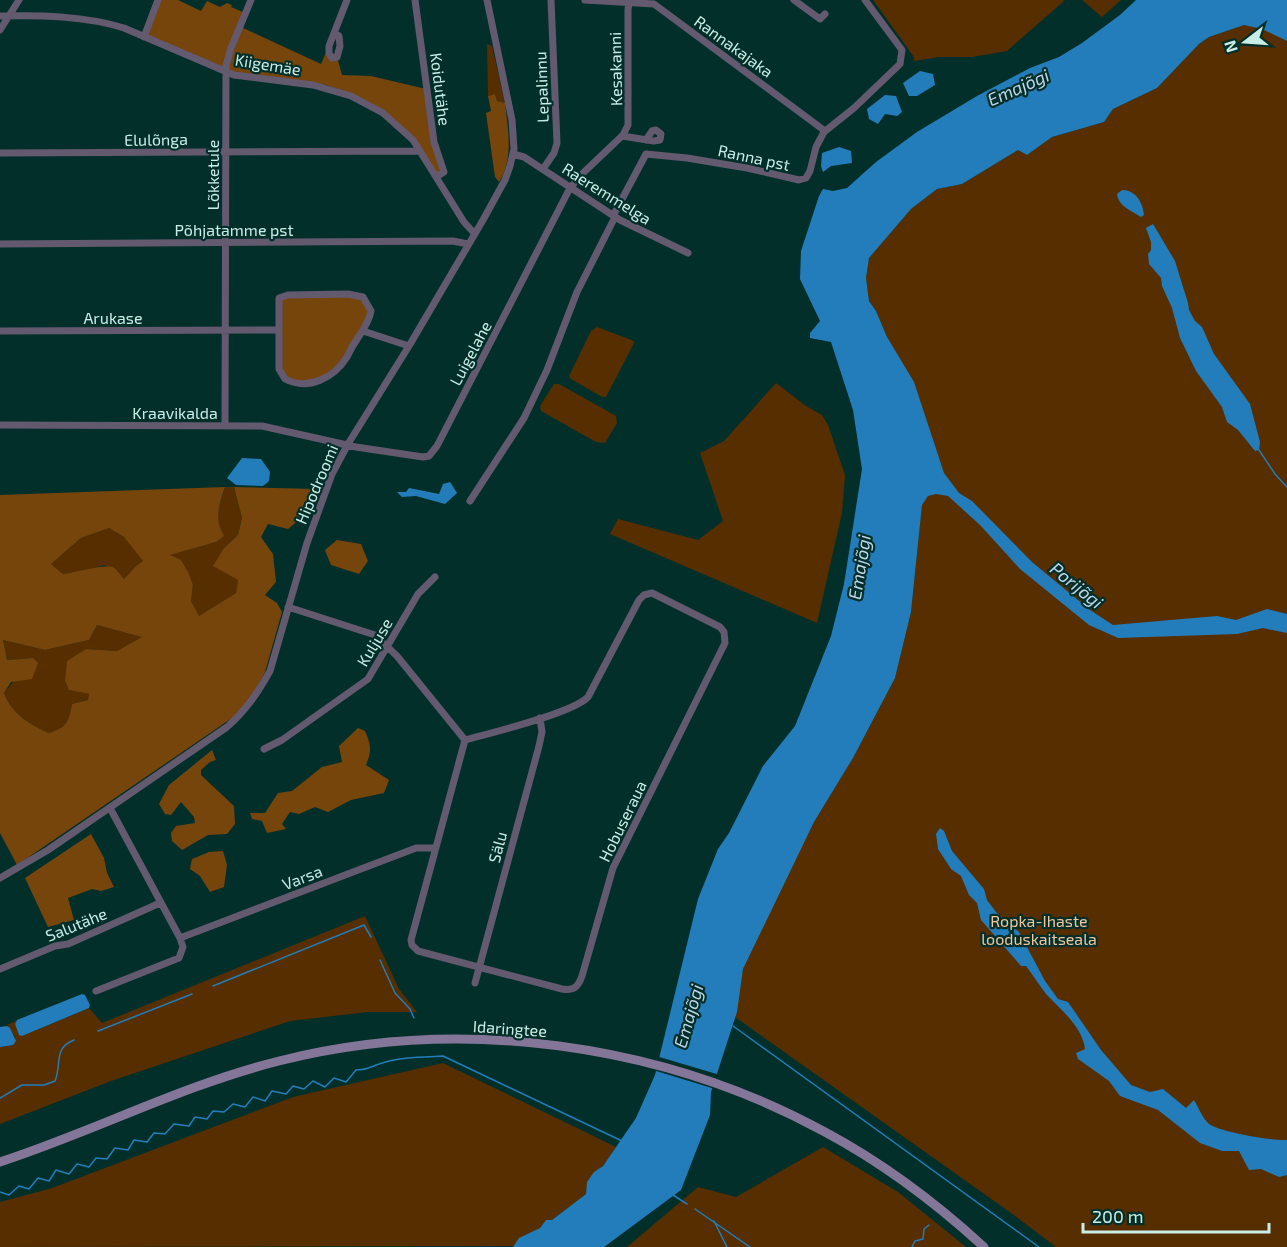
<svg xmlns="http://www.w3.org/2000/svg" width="1287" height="1247" viewBox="0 0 1287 1247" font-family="'Exo 2',sans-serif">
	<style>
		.green { fill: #562e00 }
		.forest { fill: #75450c; fill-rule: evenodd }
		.water { fill: #227dba }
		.pier { fill: #032f2a }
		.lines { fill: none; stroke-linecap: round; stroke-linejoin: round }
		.stream { stroke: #227dba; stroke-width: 1.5 }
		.street { stroke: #635a70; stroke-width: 7 }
		.secondary { stroke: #847698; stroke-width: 9 }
		.labels { text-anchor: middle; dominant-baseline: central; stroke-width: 4.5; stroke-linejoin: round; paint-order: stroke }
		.street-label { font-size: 16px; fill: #c9eee7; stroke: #032f2a }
		.park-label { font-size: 16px; fill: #f2c59c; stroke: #032f2a }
		.water-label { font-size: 18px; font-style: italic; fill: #bfd6ea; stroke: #032f2a }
	</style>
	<rect width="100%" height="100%" fill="#032f2a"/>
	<path class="green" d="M873,0H1063L1064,1L1007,51L972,57H939L914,61V57Z
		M1082,0H1121L1102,17Z
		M1287,0V1247H1056L1011,1213L735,1017L743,969L768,915L814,822L853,758L895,678L911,612L922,504L928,496L887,337L876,311L869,301L866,278L869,258L911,209L937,189L962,184L1018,150L1027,155L1052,137L1104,122L1113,109L1157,88L1199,44L1209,37L1235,28Z
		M487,44L492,46L505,103L497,101L495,94L488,96Z
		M597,327L634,341V343L606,397H602L571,379L569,376L591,331Z
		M776,383L806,406L822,415L828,425L845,475L842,513L817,623L610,534L618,519L698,540L723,521L700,453L724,441Z
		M554,384H559L616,416L617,423L605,443L596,442L541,411L540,406Z
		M225,487H234L242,518L238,535L224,548L238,580L236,593L198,617L191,600L193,585L169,555L216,542L223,536C214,517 219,507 225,487Z
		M109,528L124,537L144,561L136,566L124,579L104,565L80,572L63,574L51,564L81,538Z
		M97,625L143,637L117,651L86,649L69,690L90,694L88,700L72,704C68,723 67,727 49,733C29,724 12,714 4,693L33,658L7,660L3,640L45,650L89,640Z
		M365,916L399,989L417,1012H368L290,1021L111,1081L0,1124V1047L13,1045L15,1037L7,1025L17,1020L15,1024L22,1036L89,1008L102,1023Z
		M443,1063L616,1147C612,1152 609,1159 604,1164C592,1178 589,1173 586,1194L552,1220H546L540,1228L515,1246L0,1247V1202L52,1188L293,1097Z
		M823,1147L898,1192L966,1247H627L698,1187L736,1197Z"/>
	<path class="forest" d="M158,0H178L201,11L207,1L220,7L227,3L232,5L231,7L245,13L224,70L144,37Z
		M241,27L321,64L328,48L330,54L337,57L342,75L371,76L426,89L443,171L437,175L413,139L353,94L326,85L235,74L227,71Z
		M495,94L497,101L505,103C508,129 514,159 499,182L495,177L486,113L491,111L488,96Z
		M353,296L363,301L369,311C365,324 343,366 332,372C319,381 306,382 291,381L281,371L280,301L283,298Z
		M225,487C219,505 214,519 224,536L216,542L170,555L181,560L188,572L193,585L191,601L199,616L236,593L238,580L213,566L224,548L238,535L242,518L234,487L317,489C309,510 305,515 288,529L268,524L261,537L273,554L276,582L265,595L277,603L282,612L265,672L251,698L232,718L17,865L0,833V495ZM109,528L124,537L143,561L136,566L124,579C121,576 118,571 114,568C106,563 75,573 63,574L51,564L81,538ZM97,625L142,637L117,651L86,649L67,661L65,680L69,690L89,694L88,700L72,704C68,723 67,727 49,733C29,724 12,714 4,693L11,682L32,679L38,663L33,658L7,660L3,640L45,650L89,640Z
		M337,540L361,544L368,561L359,574L331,565L325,550Z
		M358,728L365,731C371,744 372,751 366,765L389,780L384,793L351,800L328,812L315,807L299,814L290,812L282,824L286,829L267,833L262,821L252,819L250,813H265L278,793L292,791L322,767L342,762L339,746Z
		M212,750L216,760L210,762L201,770V775L234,806L235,824L227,834L208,835L182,850L172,841L171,833L176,826L195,823L194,817L181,802L171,815L165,814L159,804L169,785Z
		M91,834L104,858L107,873L114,887L101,891L92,889L68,898L74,920L48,927L25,878Z
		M223,851L227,865L224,887L210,892L200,876L190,869L192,859L209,852Z"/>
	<path class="water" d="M1136,0H1287V41L1262,29L1244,25L1209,37L1199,44L1157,88L1113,109L1104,122L1052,137L1027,155L1018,150L962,184L937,189L911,209L869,258L866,278L869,301L876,311L887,337L914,382L944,473L959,493L972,501L1032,562L1090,610L1113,625L1217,616L1236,620L1267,609L1287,614V633L1263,628L1237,634L1118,638L1089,625L1020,569L980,525L948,496L936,494L928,496L922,505L911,612L895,678L853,758L814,822L743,969L737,1012L711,1092L710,1115L681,1190L604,1247H513L519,1238L540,1228L546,1220H552L586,1194L587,1182L594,1172L603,1166L636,1118L655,1075L698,899L718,849L729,833L763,766L795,726L831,636L844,584L862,469L853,410L831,342L810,338V333L820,321L800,279L801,251L819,196L823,189L833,191L847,188L876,162L917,132L977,96L1030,68L1059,57L1082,43L1120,15Z
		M920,71L933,74L935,85L917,96H909L903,83Z
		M885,95L896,96L902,112L897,116L885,114L878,124L869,119L867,109Z
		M839,147L851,151L852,163L831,166L823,172L821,166L822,153Z
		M1122,190C1136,190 1143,203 1144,215L1141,217C1132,211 1118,206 1117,194Z
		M1153,224L1175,261L1188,303L1189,310L1195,321L1202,327L1214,354L1250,404L1260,442L1259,450L1255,451L1238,430L1227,422L1222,407L1196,371L1180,338L1172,308L1162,286L1161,278L1149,264L1148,254L1151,250V242L1146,228Z
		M242,458L261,459L270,472L269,481L263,486L236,485L227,478Z
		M450,482L457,493L445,504L416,496L402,497L397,492H406L409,488L439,494L443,484Z
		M940,828L944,831L952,851L984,889L987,900L996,912L1019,932L1045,981L1058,999L1068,1002L1101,1050L1131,1085L1150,1092L1163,1089L1186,1108L1194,1100C1198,1107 1203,1119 1209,1124C1220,1132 1273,1141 1287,1140V1175L1279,1177L1261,1169L1249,1170L1239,1151H1222L1200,1143L1158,1110L1120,1096L1109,1081L1078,1059L1076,1053L1085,1049C1082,1026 1061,1010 1046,994C1039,985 1033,975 1026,966H1021L981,920L977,903L969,895L961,876L951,869L938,849L936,834Z
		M82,994L85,995L90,1005L89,1008L22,1036L19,1035L15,1024L17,1020Z
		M7,1026L10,1028L16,1041L13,1045L0,1047V1027Z"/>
	<path class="pier" d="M656,1056L720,1075L715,1089L653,1070Z"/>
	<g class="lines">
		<path class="stream" d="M1259,450L1275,474L1287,487
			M380,960L395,993L410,1009L414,1018
			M213,986L364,925L371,937
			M733,1026L1039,1247
			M98,1031L192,994
			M0,1098L22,1085H44L55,1081C62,1064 53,1048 74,1040
			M0,1192L9,1195L19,1186L29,1189L38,1178L49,1181L56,1170L69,1174L77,1164L89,1167L96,1158L107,1159L115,1148L128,1150L134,1140L147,1142L154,1133L165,1134L174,1124L189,1126L195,1117L207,1119L213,1111L224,1112L233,1104L245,1107L253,1097L265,1101L272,1091L286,1094L293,1086L304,1089L313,1081L325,1087L334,1078L346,1082L356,1070C367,1070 370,1067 379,1064C398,1057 423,1057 443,1056L622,1141
			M673,1195L687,1204
			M695,1209L750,1247
			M714,1221L727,1247
			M912,1247L915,1241L923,1239L924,1229L929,1225"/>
		<path class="street" d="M415,0L434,142L444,172L436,177
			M585,0L654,4L825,131
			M794,0L820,19L825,14
			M0,16C41,15 85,16 124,28L234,75L313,85L351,96L383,113L413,140L464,222L474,233
			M0,30L19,0
			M335,34L339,36L340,46L337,57L332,58L329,53V46L347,0
			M144,37L158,0
			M622,136L654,141L660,140L661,134L656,130L652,131L646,140
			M0,153L419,151
			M513,154L524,157L620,220L688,253
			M543,169L554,153L557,143L551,0
			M613,216L646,154L687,158L747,168L799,180L806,178L810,171L816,147L824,132L854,108L900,64L902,50L865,0
			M0,244L453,241L468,244
			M348,294L363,297L371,311C369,323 362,331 356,341C352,346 350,352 347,357C334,378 308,391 285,379L279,369V298L288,295Z
			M0,331L278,330
			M363,331L409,346
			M0,425L262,426L356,447L423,457L429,456L437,446L570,188L582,174L623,135L628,125V9L630,0
			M225,426L226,66L231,48L251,0
			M470,501L524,418L547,370L577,292L615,217
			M652,593L720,627L724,632L725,643L613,868L582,976C578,987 574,991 562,989L418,951L412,945L411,940L465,740C490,733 573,713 588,697L639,600L644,595Z
			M288,607L375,635L397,656L465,740
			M264,749L282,740L368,679L418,594L435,577
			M110,808L180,938L416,848H434
			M0,878L48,850L227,727C247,709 257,694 270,671L307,543L332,474L348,444L409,346L483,220L505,180L510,166L514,149L512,120L487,0
			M0,969L55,946L68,944L160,903
			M475,983L539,746L542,732L540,718
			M96,991L179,958L183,947L180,938"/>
		<path class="secondary" d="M0,1162C95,1131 183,1085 279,1061C460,1015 662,1043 825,1132C883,1163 936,1203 984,1247"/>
	</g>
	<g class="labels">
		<g class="street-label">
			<text transform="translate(734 46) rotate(36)">Rannakajaka</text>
			<text transform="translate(268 64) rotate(9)">Kiigemäe</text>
			<text transform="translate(615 69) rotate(-91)">Kesakanni</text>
			<text transform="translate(541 87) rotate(-92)">Lepalinnu</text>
			<text transform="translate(441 89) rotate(83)">Koidutähe</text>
			<text transform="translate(156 139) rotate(-1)">Elulõnga</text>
			<text transform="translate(754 157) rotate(12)">Ranna pst</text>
			<text transform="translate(212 175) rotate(-90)">Lõkketule</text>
			<text transform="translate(607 193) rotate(32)">Raeremmelga</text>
			<text x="234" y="229">Põhjatamme pst</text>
			<text x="113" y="317">Arukase</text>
			<text transform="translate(470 353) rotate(-62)">Luigelahe</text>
			<text x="175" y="412">Kraavikalda</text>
			<text transform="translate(316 484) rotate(-67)">Hipodroomi</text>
			<text transform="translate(374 642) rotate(-59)">Kuljuse</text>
			<text transform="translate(622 821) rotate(-64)">Hobuseraua</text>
			<text transform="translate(497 847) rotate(-75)">Sälu</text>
			<text transform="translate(302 877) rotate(-21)">Varsa</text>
			<text transform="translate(76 924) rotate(-22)">Salutähe</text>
			<text transform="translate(510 1028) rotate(4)">Idaringtee</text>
		</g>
		<g class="park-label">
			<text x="1039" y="920">Ropka-Ihaste<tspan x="1039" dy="18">looduskaitseala</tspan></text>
		</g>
		<g class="water-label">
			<text transform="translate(1018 87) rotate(-24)">Emajõgi</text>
			<text transform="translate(859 567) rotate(-81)">Emajõgi</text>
			<text transform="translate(1077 585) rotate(39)">Porijõgi</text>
			<text transform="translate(688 1016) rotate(-74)">Emajõgi</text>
		</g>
	</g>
	<g transform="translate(1245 42) rotate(253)" stroke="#032f2a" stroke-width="4.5" paint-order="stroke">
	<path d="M0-4.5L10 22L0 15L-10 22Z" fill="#c9eee7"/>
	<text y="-9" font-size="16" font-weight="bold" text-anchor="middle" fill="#c9eee7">N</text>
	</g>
	<path d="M1083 1223v9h186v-9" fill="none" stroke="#c9eee7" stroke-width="3"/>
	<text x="1092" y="1223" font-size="18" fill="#c9eee7" stroke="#032f2a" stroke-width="4.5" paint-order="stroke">200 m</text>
</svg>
